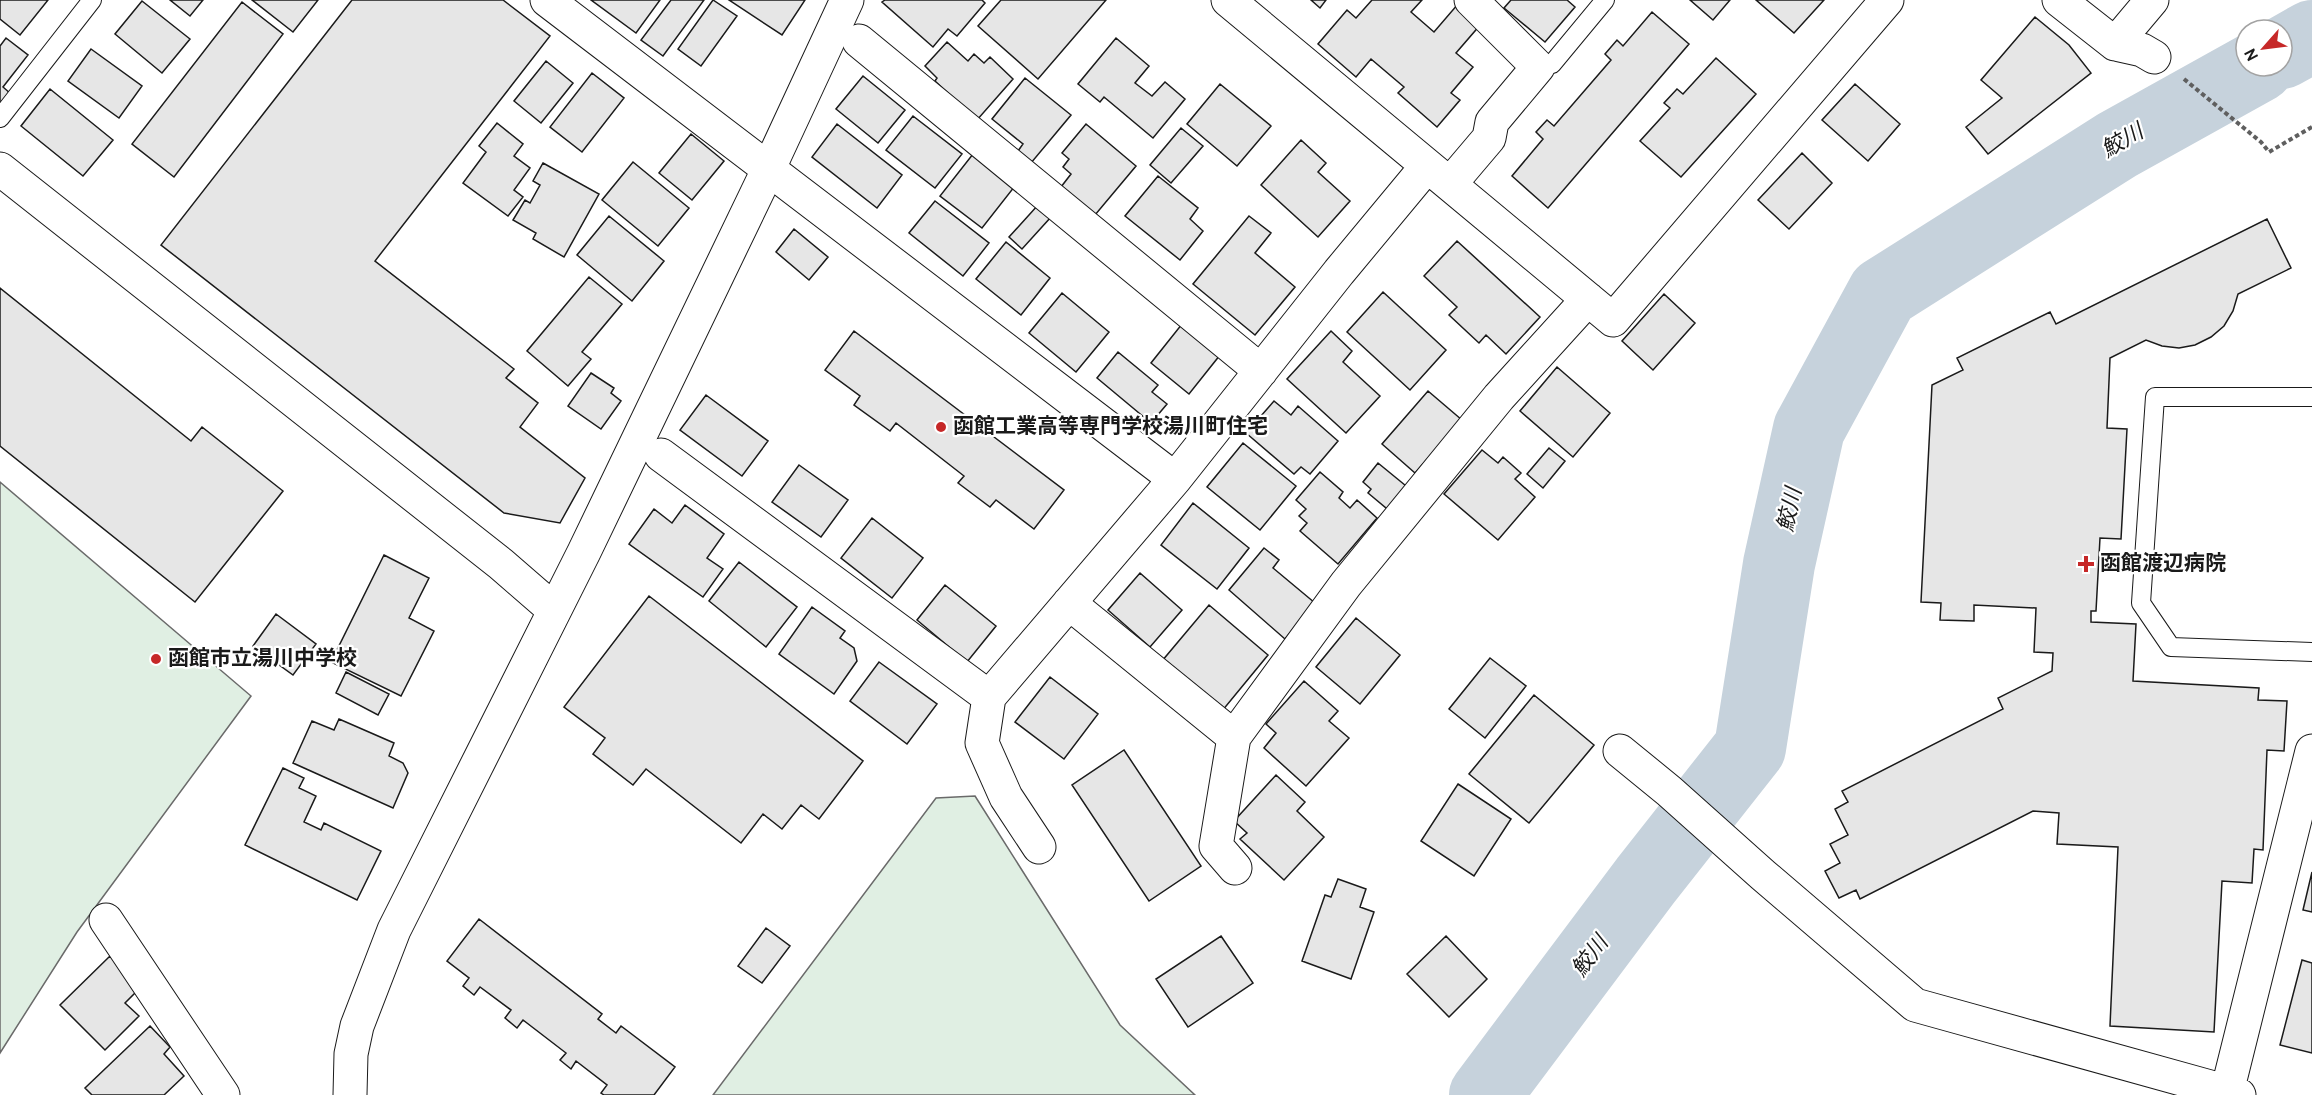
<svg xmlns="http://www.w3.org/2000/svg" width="2312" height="1095" viewBox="0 0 2312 1095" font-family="Overpass,'Noto Sans JP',sans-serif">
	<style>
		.green { fill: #e0efe3; stroke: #6a6a6a; stroke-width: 1.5 }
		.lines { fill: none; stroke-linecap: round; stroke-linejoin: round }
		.river { stroke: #c6d2dc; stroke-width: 72 }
		.building { fill: #e6e6e6; stroke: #1a1a1a; stroke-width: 1.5 }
		.service-casing { stroke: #1a1a1a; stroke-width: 20 }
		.minor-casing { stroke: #1a1a1a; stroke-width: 35 }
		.tertiary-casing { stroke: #1a1a1a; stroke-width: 35 }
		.path { stroke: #5f5f5f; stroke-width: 4; stroke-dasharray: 4.5 3; stroke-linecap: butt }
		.service { stroke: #fff; stroke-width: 18 }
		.minor { stroke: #fff; stroke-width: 33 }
		.tertiary { stroke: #fff; stroke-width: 33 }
		.poi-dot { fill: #c62828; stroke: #fff; stroke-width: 2 }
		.labels { text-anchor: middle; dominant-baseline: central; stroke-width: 4.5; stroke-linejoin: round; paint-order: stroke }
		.poi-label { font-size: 21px; font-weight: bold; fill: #1a1a1a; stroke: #fff; text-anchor: start }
		.water-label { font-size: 22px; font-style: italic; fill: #1a1a1a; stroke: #fff }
	</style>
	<rect width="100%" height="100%" fill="#fff"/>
	<path class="green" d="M0,482L251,696L77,932L0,1053Z
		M975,796L1120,1025L1195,1095H713L936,798Z"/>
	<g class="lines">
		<path class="river" d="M2282,53L2312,36
			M1485,1095L1646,880L1750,748L1779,564L1809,429L1883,293L2117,145L2259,66"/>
	</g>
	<path class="building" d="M0,0H48L20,35L0,19Z
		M170,0H203L190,16Z
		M252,0H318L293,32Z
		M352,0H503L550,36L375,261L514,369L506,378L538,403L520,427L585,478L560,523L504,513L161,245Z
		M591,0H660L636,33Z
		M671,0H704L663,56L641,40Z
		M713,0L737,16L701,66L678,49Z
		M729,0H805L782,35Z
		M885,0H982L985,3L957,36L948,29L933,47L882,2Z
		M1001,0H1106L1038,79L978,26Z
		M1311,0H1326L1320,8Z
		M1372,0H1422L1411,12L1434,32L1458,4L1481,24L1456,53L1473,67L1451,93L1460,100L1437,127L1398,93L1404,87L1371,59L1356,77L1318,44L1347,10L1356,18Z
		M1511,0H1567L1575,7L1545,42L1504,8Z
		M1690,0H1730L1713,20Z
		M1756,0H1824L1794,33Z
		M142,1L190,39L162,73L115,34Z
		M242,2L283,34L174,177L132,144Z
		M1652,12L1689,44L1548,208L1512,176L1543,139L1536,132L1547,120L1554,126L1611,60L1605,54L1617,40L1623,46Z
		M2035,17L2069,45L2091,73L1988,154L1966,127L2002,98L1981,80Z
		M6,38L28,55L3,87L11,94L0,108V46Z
		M1116,38L1149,66L1135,83L1152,96L1165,82L1185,99L1153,138L1104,97L1100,102L1078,84Z
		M947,42L968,61L974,54L984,63L990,57L1013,79L977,120L935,81L937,78L925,66Z
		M91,49L142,86L119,118L68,81Z
		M1716,58L1756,94L1681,177L1640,141L1670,108L1664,103L1677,89L1683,94Z
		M546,61L573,83L541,123L514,101Z
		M592,73L624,98L582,152L550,127Z
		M863,76L905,110L878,143L836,109Z
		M1025,78L1071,115L1031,163L1018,151L1023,144L992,119Z
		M1220,84L1271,126L1237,166L1187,124Z
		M1855,84L1900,124L1868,161L1822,120Z
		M50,89L113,140L83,176L21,126Z
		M913,116L962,154L935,188L886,150Z
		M497,123L523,144L514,156L530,168L514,190L523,197L508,216L463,183L486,152L479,146Z
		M837,124L902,175L877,208L812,157Z
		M1086,124L1136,166L1095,215L1061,187L1071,174L1063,167L1069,159L1062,153Z
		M1181,128L1203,146L1171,183L1150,165Z
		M691,134L724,161L692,200L659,173Z
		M1301,140L1326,163L1318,172L1350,201L1318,237L1261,185Z
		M1802,153L1832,183L1789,229L1758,200Z
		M973,154L1015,186L982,228L940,196Z
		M633,162L689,208L658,246L602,200Z
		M543,163L599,194L564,257L533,239L536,233L513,220L525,200L530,203L540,185L533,181Z
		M1158,176L1198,208L1190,219L1203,231L1180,260L1125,216Z
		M935,201L989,243L963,276L909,233Z
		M1038,205L1051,217L1022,249L1009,237Z
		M609,216L664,261L632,301L577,255Z
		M1249,216L1271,233L1255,253L1295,287L1255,335L1193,284Z
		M2267,219L2291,268L2238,294L2233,311L2224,326L2211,337L2195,345L2179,348L2162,346L2146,340L2110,358L2107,428L2127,429L2121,539L2100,538L2096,611H2091V622L2136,624L2133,681L2259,688L2258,700L2287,701L2284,751L2267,750L2263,850L2254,849L2252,883L2222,881L2214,1032L2110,1026L2118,847L2057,844L2059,813L2033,811L1860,899L1856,890L1839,898L1825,871L1840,863L1830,844L1848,835L1835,809L1848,802L1842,791L2003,709L1998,698L2052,671L2053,653L2034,652L2036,608L1974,605V621L1940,620L1941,603L1921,602L1932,385L1963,370L1957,358L2050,312L2056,324Z
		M794,229L828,257L809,280L776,252Z
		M1457,241L1540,317L1506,354L1486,335L1479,343L1449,315L1457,307L1424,276Z
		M1006,242L1050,278L1021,315L976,279Z
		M589,277L622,304L582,352L591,359L568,386L527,351Z
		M0,288L191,441L202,427L283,491L195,602L0,446Z
		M1383,292L1446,350L1410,390L1347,332Z
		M1062,293L1109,332L1076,372L1029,333Z
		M1664,294L1695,323L1653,370L1622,341Z
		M1182,324L1220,355L1189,394L1151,363Z
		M854,331L1064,490L1034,529L996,500L990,507L958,483L964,476L896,423L890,431L854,405L860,396L825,370Z
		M1331,331L1352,351L1343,362L1380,396L1346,433L1287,379Z
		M1118,352L1158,385L1152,392L1167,404L1151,423L1097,378Z
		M1557,367L1610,413L1573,457L1520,411Z
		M591,373L614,388L611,393L621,401L601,429L568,406Z
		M1428,391L1462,420L1415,473L1382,444Z
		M706,395L768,441L742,476L680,430Z
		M1274,401L1291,415L1298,406L1338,441L1310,474L1301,467L1294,474L1246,433Z
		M1243,443L1296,486L1260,530L1207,487Z
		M1549,448L1565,461L1543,488L1527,474Z
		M1482,450L1498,463L1503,457L1521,473L1515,479L1535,497L1498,540L1444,494Z
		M1378,463L1411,490L1392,513L1368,493L1371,489L1363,482Z
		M799,465L848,500L821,537L772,502Z
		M1320,472L1343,492L1339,498L1350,508L1357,500L1377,518L1338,564L1300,531L1307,523L1299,516L1306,509L1296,500Z
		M1193,503L1249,548L1217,589L1161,545Z
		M685,505L724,534L707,558L723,569L703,597L629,544L654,509L672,523Z
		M872,518L923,558L892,598L841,558Z
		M1264,548L1279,560L1273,568L1315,603L1285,639L1229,590Z
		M384,555L429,578L409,618L434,631L401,696L331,662Z
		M739,562L797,607L766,647L709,601Z
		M1140,573L1182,610L1150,647L1108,610Z
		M945,585L996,626L967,662L917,620Z
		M649,596L863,761L819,819L801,805L782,829L763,814L741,843L646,769L633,785L593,754L605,738L564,707Z
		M1209,605L1268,655L1222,711L1162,661Z
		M812,607L845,631L840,638L854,648L857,661L834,694L779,654Z
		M276,614L316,644L293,675L253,646Z
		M1356,618L1400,655L1360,704L1316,667Z
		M1490,658L1526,686L1485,738L1449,709Z
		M879,662L937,704L907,744L850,701Z
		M346,672L389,694L378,715L336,693Z
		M1050,677L1098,714L1064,759L1015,722Z
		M1304,681L1338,711L1329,721L1349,738L1306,786L1264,748L1276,733L1266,724Z
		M1534,695L1594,745L1529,823L1469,774Z
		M339,719L394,743L389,756L403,763L408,773L393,808L293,763L312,721L334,730Z
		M1124,750L1201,866L1149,901L1072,785Z
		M283,768L304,778L299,788L316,796L304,822L321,830L324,823L381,851L357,900L245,845Z
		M1276,775L1305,802L1297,811L1324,837L1284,880L1240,839L1247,833L1234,821Z
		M1458,784L1511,819L1474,876L1421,841Z
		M2312,872V912L2303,910Z
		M1338,879L1366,889L1360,907L1374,912L1351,979L1302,961L1325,895L1331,897Z
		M479,919L602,1014L598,1019L616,1033L621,1026L675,1067L654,1095H604L601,1093L607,1085L576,1061L571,1069L560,1060L566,1053L523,1020L517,1028L505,1018L511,1010L480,987L474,995L463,986L469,978L447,961Z
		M766,928L790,946L762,983L738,966Z
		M1221,936L1253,983L1188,1027L1156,979Z
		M1446,936L1487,979L1449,1017L1407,974Z
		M110,956L141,987L125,1003L139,1016L105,1050L60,1005Z
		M2302,960L2312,963V1053L2280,1045Z
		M150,1026L170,1047L164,1054L184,1076L164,1095H92L85,1088Z"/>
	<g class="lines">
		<g class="service-casing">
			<path id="service" d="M1538,67L1552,64L1605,0
				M0,118L92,0
				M2312,397H2155L2141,603L2171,647L2312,652"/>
		</g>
		<g class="minor-casing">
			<path id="minor" d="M547,0L1175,479
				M1228,0L1613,320L1887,0
				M2059,0L2115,44L2142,50L2154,57
				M859,41L1261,371
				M2115,44L2152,0
				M1450,184L1489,138L1492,122L1538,67L1471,0
				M661,455L989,697
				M1069,603L1234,737
				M1620,751L1669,791L1763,875L1915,1005L2239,1095
				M1039,847L1006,797L982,743L989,697L1175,479L1339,272L1427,166
				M1235,868L1216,846L1234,737L1346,584L1499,397L1588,299
				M106,920L223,1095
				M2227,1092L2312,751"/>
		</g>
		<g class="tertiary-casing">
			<path id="tertiary" d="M0,169L501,564L554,610
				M350,1095L351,1054L357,1026L394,930L584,552L769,168L847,0"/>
		</g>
		<path class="path" d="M2184,79L2261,142L2269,152L2312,127"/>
		<use href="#service" class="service"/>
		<use href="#minor" class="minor"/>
		<use href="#tertiary" class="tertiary"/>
	</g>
	<g class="poi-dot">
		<circle cx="941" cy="427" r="6"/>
		<path d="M2083 555h6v6h6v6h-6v6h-6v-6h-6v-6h6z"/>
		<circle cx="156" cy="659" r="6"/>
	</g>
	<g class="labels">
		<g class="poi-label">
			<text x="953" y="427">函館工業高等専門学校湯川町住宅</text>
			<text x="2100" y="564">函館渡辺病院</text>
			<text x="168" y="659">函館市立湯川中学校</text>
		</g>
		<g class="water-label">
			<text transform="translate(2123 142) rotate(-30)">鮫川</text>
			<text transform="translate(1791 510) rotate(-78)">鮫川</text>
			<text transform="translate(1591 957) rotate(-53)">鮫川</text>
		</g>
	</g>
	<g transform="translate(2264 48) rotate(242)"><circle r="28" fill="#ffffff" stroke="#a3a3a3" stroke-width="1.5"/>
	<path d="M0-4.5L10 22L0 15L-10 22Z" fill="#c62828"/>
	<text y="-9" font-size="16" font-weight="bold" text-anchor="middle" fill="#1a1a1a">N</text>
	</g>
</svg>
